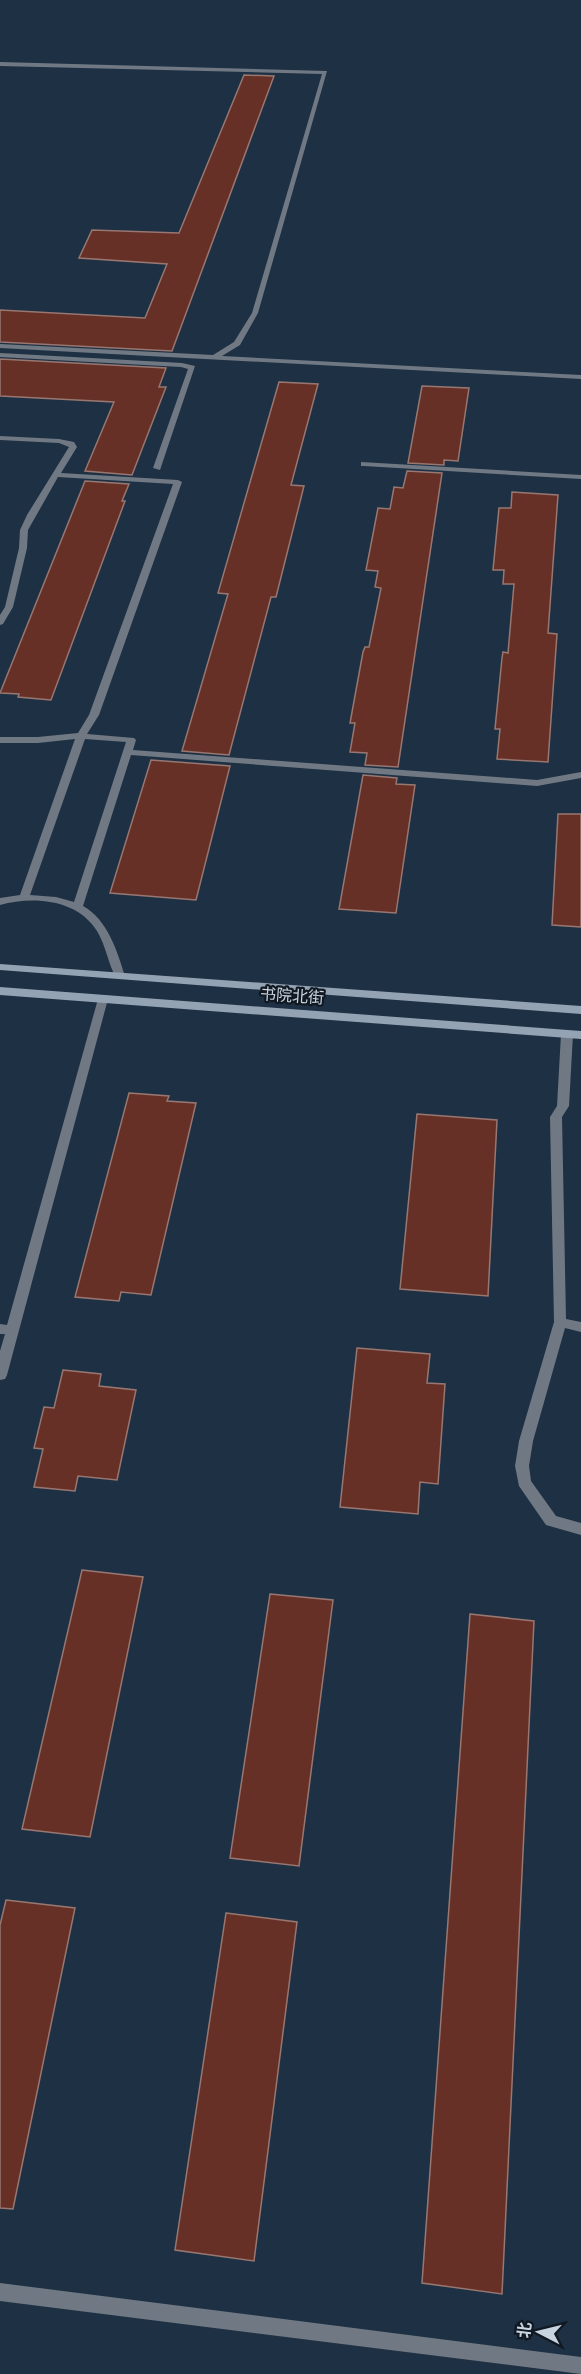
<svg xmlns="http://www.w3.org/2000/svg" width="581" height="2374" viewBox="0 0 581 2374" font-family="'Sofia Sans Condensed','Noto Sans SC',sans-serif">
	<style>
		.building { fill: #663027; stroke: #987771; stroke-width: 1.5 }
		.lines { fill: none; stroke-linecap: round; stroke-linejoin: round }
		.lane { fill: #707983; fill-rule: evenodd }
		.secondary { fill: #94a3b3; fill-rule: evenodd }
		.labels { text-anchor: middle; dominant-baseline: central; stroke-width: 4.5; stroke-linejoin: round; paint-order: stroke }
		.street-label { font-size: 16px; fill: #c9d4e1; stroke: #101821 }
	</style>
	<rect width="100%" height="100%" fill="#1e3044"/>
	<path class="building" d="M244,75L274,76L172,351L0,342V310L145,318L167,264L79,258L92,230L179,233Z
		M0,359L166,368L159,387H166L132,475L85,471L114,402L0,396Z
		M279,382L318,384L291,485L304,486L276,597H271L229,755L182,751L228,594L218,593Z
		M422,386L469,388L458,461L444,460V465L408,463Z
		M407,471L442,473L398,767L365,765L367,753L350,752L355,723H350L363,652L365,647H369L381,588L375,587L378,571L366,570L378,508L390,509L394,487L403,488Z
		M85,481L129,484L122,501H125L51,700L18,697L19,694L0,693Z
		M512,492L558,495L548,633L557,634L548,762L497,759L500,729H495L502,658L503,652L508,653L514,584H503L504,570H493L499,508H511Z
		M151,760L230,766L196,900L110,893Z
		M363,775L397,778L396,784L415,785L396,913L339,909Z
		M558,814H581V927L552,925Z
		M129,1093L169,1096L167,1101L196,1103L151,1295L121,1292L119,1301L75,1297Z
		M417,1114L497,1120L488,1296L400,1289Z
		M357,1348L430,1354L427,1383L445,1384L438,1484L420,1482L418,1514L340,1507Z
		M63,1370L101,1374L99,1386L136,1390L117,1480L78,1476L75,1491L34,1487L43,1449L34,1448L44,1407L54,1408Z
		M82,1570L143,1577L90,1837L22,1829Z
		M270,1594L333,1600L299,1866L230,1858Z
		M470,1614L534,1621L502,2294L422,2283Z
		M6,1900L75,1908L13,2209L0,2208V1925Z
		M226,1913L297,1922L254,2261L175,2250Z"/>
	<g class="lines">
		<path class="lane" d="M0,62L327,71L258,313L240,345L222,356L581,375V379L0,348V344L213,355L234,342L252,313L322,74L0,66Z
			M0,353L182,363L195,366L160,470L153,468L188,369L181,367L0,357Z
			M0,436L59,439L74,442L77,447L61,473L178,480L182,482L99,715L87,734L134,738L136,740L133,750L537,780L581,772V778L537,786L131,755L83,906C108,920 117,951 125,976L124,978H116C108,963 106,946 97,931C77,899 33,896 0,905V898L20,895L75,739L38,743H0V737H38L78,733L89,715L173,484L58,477L28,530L27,548L13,607L3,624L0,625V615L5,607L19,548L20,530L27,515L69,447L59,443L0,440ZM85,739L126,742L74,902L56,897L30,895Z
			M361,462L581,475V479L364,466H361Z
			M103,995L108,999L7,1375L5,1379L0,1380V1351L5,1334H0V1324L7,1325L98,999Z
			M567,1030L573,1034L569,1106L562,1117L566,1319L581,1322V1332L565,1328L533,1441L529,1466L531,1481L556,1516L581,1523V1535L546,1525L519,1486L515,1466L519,1441L554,1322L550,1117L557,1106L561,1034Z
			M0,2283L581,2357V2374L0,2301Z"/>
		<path class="secondary" d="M0,964L581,1006V1014L0,970Z
			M0,987L581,1031V1039L0,995Z"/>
	</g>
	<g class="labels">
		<g class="street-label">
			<text transform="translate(292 997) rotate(4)">书院北街</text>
		</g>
	</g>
	<g transform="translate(539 2332) rotate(277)" stroke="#101821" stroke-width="4.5" paint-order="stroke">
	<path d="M0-4.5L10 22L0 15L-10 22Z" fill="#c9d4e1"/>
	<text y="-9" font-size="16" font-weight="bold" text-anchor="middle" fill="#c9d4e1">北</text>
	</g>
</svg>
